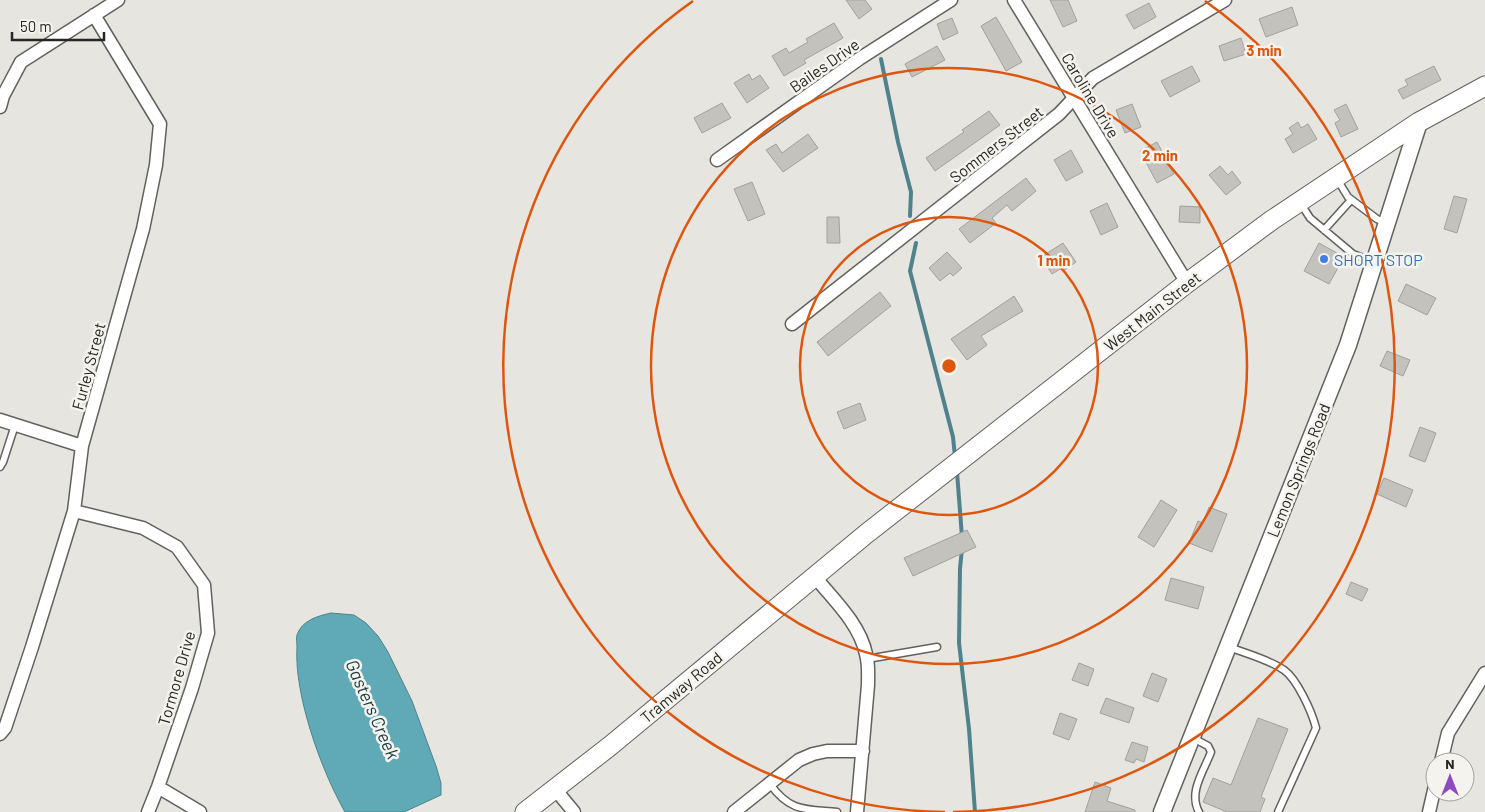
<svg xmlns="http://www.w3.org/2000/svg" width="1485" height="812" viewBox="0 0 1485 812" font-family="Barlow,sans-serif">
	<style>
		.water { fill: #60aab8; stroke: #4f828c }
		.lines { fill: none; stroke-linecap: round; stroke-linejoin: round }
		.stream { stroke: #4f828c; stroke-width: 4 }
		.building { fill: #c4c2bd; stroke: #a3a19d }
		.service-casing { stroke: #62615c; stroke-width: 9 }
		.minor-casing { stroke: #62615c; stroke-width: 15 }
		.tertiary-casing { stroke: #62615c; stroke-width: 19 }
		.secondary-casing { stroke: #62615c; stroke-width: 21 }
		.service { stroke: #fff; stroke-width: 6 }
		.minor { stroke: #fff; stroke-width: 12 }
		.tertiary { stroke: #fff; stroke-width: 16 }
		.secondary { stroke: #fff; stroke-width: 19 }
		.ring { fill: none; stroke: #de560d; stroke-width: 2.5 }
		.shop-dot { fill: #3f7fe0; stroke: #f5f3ed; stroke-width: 2 }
		.labels { text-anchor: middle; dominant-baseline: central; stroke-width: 5; stroke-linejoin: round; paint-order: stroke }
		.street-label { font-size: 16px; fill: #262624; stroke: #f5f3ed }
		.shop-label { font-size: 16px; fill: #366cbe; stroke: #f5f3ed; text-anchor: start }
		.water-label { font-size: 18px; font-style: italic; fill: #163a41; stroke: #f5f3ed }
		.centre { fill: #de560d; stroke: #f5f3ed; stroke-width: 2.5 }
		.ring-label { font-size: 15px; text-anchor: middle; font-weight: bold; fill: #de560d; stroke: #f5f3ed; stroke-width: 5; stroke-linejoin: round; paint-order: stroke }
	</style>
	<rect width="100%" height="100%" fill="#e7e5e0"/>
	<path class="water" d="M331,613L354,615L366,623L378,636L388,652L412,701L436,766L441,783V795L404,812H345C321,770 294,695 297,647C297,643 296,638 297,635C302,620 318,616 331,613Z"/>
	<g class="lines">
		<path class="stream" d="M881,59L898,142L911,192L910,216
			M916,243L910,271L953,437L955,457
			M957,472L962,537
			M962,549L960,568L959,643L969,729L975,812"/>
	</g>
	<path class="building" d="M846,0H865L872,9L859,19Z
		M1050,0H1068L1077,21L1063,27Z
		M1149,3L1156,17L1134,29L1126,15Z
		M1292,7L1298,25L1266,37L1259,19Z
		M996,17L1022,62L1006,71L981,26Z
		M952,18L958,33L943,40L937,24Z
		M834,23L843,38L804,60L806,63L784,76L772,56L786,48L789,53L808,42L806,39Z
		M1241,38L1246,54L1224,61L1219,46Z
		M937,46L945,60L912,77L905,64Z
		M1192,66L1200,81L1170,97L1161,81Z
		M1434,66L1441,80L1403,99L1398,90L1408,85L1405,80Z
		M749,74L752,80L760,75L769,88L747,103L734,83Z
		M722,103L731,118L702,133L694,118Z
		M1132,104L1141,127L1125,133L1116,110Z
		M1346,104L1358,129L1341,137L1335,123L1340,120L1334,110Z
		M989,111L1000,125L935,171L926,158L964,132L962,130Z
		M1298,122L1301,128L1308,124L1317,139L1293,153L1285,139L1293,134L1289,128Z
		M808,134L818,148L783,172L766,150L776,144L782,153Z
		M1157,142L1174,174L1157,183L1140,151Z
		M1071,150L1083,172L1066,181L1054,160Z
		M1220,166L1228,175L1232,171L1241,183L1226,195L1209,175Z
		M1026,178L1036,191L1012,211L1007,205L992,218L996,223L970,243L959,229Z
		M752,182L765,214L748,221L734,189Z
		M1454,196L1467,199L1457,233L1444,229Z
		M1107,203L1118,227L1101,235L1090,211Z
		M1180,206L1200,207V223L1179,222Z
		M827,217H839L840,243H827Z
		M1063,243L1076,262L1063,271L1062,268L1052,274L1041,257Z
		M1319,243L1344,257L1329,284L1304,271Z
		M947,252L962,268L953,276L950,273L940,281L929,268Z
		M1406,284L1436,298L1427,315L1398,301Z
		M880,292L891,306L828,356L817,342Z
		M1014,296L1023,311L981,336L987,345L967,360L951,339Z
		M1387,351L1410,360L1403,376L1380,366Z
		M860,403L866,420L844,429L837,412Z
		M1420,427L1436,433L1425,462L1409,456Z
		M1384,478L1413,490L1406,507L1377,494Z
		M1161,500L1177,510L1154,547L1138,537Z
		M1209,507L1227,514L1212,552L1189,543L1198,521L1203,523Z
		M967,530L976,547L913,576L904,558Z
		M1171,578L1204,587L1198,609L1165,600Z
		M1351,582L1368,589L1362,601L1346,594Z
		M1079,663L1094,669L1088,686L1072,680Z
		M1152,673L1167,679L1158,702L1143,696Z
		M1106,698L1134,708L1129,723L1100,713Z
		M1060,713L1077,719L1069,740L1053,734Z
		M1258,718L1288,729L1261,797L1265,799L1260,812H1227L1203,802L1213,778L1231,785Z
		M1132,742L1148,747L1144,762L1136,759L1134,763L1125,760Z
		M1095,782L1111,788L1107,801L1135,810V812H1085Z"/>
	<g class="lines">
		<g class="service-casing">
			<path id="service" d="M1337,179L1348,197L1377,219L1386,223
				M1301,204L1310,218L1353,254L1373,262
				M1324,230L1351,200
				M0,467L3,462L15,425
				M1229,647C1247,654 1268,659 1284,670C1297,679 1312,712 1316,728L1278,812
				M867,659L937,647
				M1193,738L1208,746L1211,752C1204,771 1188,792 1199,812
				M770,784C790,812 805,809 837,812"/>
		</g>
		<g class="minor-casing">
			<path id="minor" d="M1014,0L1187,283
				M0,107L3,96L21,62L118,0
				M717,160L859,59L951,0
				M792,324L1059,114L1093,78L1225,0
				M0,420L82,446
				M74,511L143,528L177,547L204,585L208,633L192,688L158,787L148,812
				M815,577C833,599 860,624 866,654C869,664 868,675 868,685L857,812
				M0,734L5,728L32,647L74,511L82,446L143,229L156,165L160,124L94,15
				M1441,762L1448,733L1485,673
				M158,787L200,812
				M555,789L574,812
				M734,812L799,760L813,754L827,751H863
				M1429,812L1435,786"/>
		</g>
		<g class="tertiary-casing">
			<path id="tertiary" d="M1162,812L1348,345L1419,122"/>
		</g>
		<g class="secondary-casing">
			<path id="secondary" d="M525,812L610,746L866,534L1187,283L1272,220L1419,122L1485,86"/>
		</g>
		<use href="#service" class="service"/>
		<use href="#minor" class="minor"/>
		<use href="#tertiary" class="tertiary"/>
		<use href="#secondary" class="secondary"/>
	</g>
	<g class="ring">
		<circle cx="949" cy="366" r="149"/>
		<circle cx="949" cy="366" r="298"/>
		<path d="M945 812A446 446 0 0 1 693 1M1205 1A446 446 0 0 1 953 812"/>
	</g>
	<circle class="shop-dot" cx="1324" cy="259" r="5"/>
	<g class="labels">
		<g class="street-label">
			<text transform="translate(824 65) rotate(-35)">Bailes Drive</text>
			<text transform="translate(1091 95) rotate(59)">Caroline Drive</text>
			<text transform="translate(996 144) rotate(-38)">Sommers Street</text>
			<text transform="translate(1152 311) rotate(-38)">West Main Street</text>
			<text transform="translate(88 366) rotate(-75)">Furley Street</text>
			<text transform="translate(1298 470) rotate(-68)">Lemon Springs Road</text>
			<text transform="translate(176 678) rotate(-74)">Tormore Drive</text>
			<text transform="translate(681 687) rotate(-40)">Tramway Road</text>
		</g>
		<g class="shop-label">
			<text x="1334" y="259">SHORT STOP</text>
		</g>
		<g class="water-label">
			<text transform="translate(373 709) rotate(66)">Gasters Creek</text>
		</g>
	</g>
	<circle cx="949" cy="366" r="8" class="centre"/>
	<g class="ring-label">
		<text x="1264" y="56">3 min</text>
		<text x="1160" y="161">2 min</text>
		<text x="1054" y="266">1 min</text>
	</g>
	<g transform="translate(1450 777)"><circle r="24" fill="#f5f3ed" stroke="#a2a19d"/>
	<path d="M0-4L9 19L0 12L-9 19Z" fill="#8e4bc0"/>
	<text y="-8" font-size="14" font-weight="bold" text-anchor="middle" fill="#262624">N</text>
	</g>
	<path d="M12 32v8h92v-8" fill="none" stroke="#262624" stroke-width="2.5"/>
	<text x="20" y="32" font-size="15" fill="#262624" stroke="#f5f3ed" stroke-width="4" paint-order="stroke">50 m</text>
</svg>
